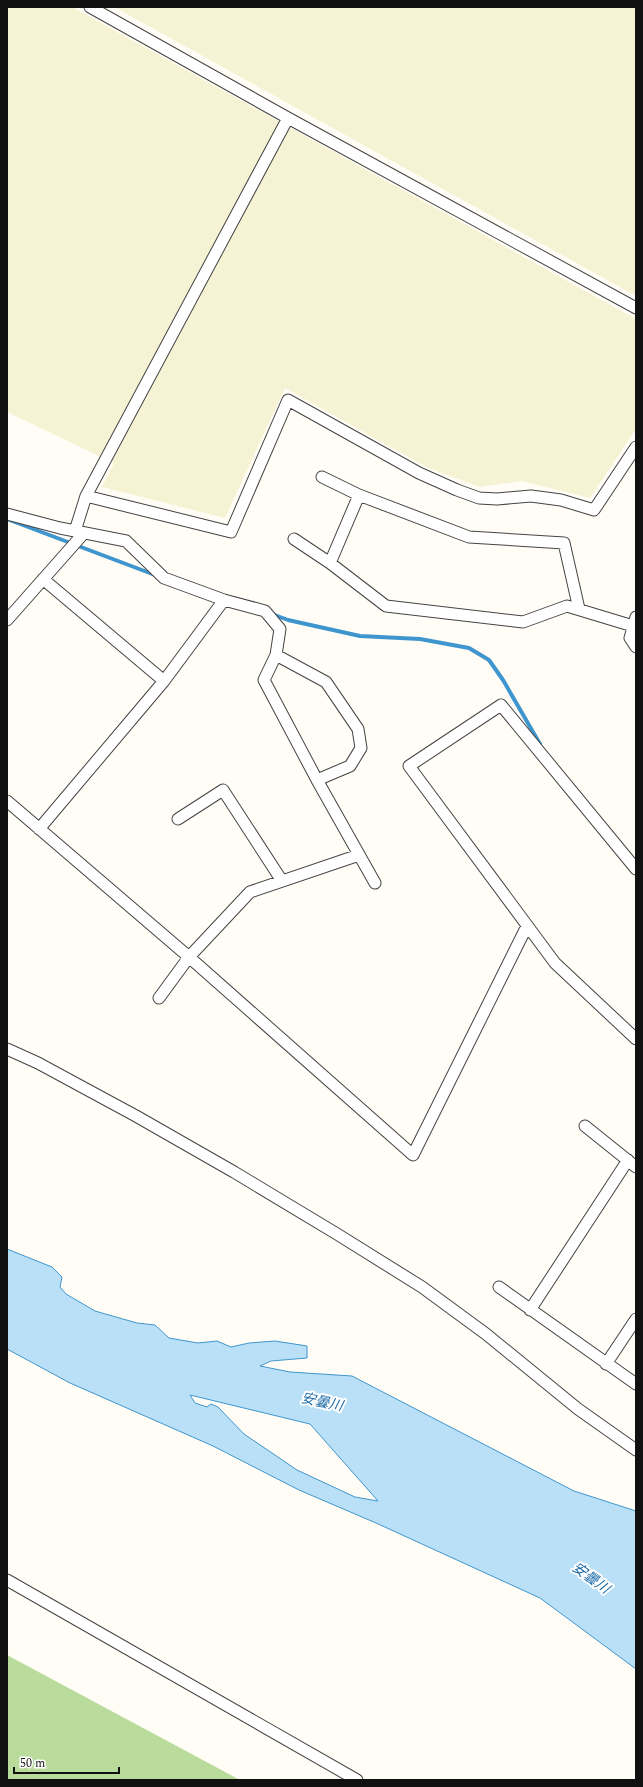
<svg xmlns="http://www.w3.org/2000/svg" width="643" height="1787" viewBox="0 0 643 1787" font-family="Spectral,'Noto Sans JP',serif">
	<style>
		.farmland { fill: #f6f3d4 }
		.forest { fill: #b9dc9c }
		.water { fill: #b9e0f7; stroke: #3f96cf; fill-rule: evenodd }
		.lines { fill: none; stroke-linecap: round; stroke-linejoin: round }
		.stream { stroke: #3f96cf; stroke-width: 4 }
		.street-casing { stroke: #444; stroke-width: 13 }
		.street { stroke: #fff; stroke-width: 11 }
		.labels { text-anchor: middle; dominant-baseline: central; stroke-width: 4; stroke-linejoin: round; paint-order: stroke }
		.water-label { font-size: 14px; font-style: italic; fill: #1768a6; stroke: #fff }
	</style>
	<rect width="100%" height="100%" fill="#fffdf5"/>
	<path class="farmland" d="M7,7H72L636,319V429L590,498L522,481L480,487L428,468L285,388L225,518L102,487L114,463L7,412Z
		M114,7H636V296Z"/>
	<path class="forest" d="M7,1655L240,1780H7Z"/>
	<path class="water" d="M7,1249L52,1267L62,1277L60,1287L66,1294L95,1311L137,1323L155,1325L169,1338L198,1343L217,1341L231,1347L249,1343L275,1341L307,1346V1358L271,1361L260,1366L290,1372L352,1376L574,1491L636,1511V1669L540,1598L376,1523L299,1490L213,1446L70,1383L7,1349ZM190,1395L310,1424L378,1501L355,1497L297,1470L244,1434L218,1407L211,1404L207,1407L195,1403Z"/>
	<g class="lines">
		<path class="stream" d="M7,519L155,575
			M272,614L288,620L360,636L420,639L469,648L489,660L503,680L540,744"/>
		<g class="street-casing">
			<path id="street" d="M90,7L288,118L636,308
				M322,477L359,495
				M86,496L231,532L288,400L419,473L457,490L479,498L497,499L531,496L561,500L594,510L636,447
				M7,514L60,528L126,541L164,578L224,600L265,611L280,629L276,655L264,680L317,780L375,883
				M75,531L86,496L288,118
				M294,539L330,563
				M43,579L164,681
				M579,609L564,543L469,537L359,495L330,563L386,606L523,622L567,606L633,626
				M636,617L630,638L636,647
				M7,620L84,533
				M276,655L326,682L358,729L361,748L350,766L317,780
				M7,801L189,957L413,1155L527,926
				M178,819L223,790L282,881
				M39,829L164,681L224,600
				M636,869L501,705L409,766L555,963L636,1039
				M159,998L189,957L250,892L359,855
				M7,1049L38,1063L136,1116L234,1172L337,1234L422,1287L486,1334L578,1409L636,1450
				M585,1126L636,1167
				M499,1287L636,1384
				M530,1310L628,1160
				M606,1364L636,1319
				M7,1580L357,1780"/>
		</g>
		<use href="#street" class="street"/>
	</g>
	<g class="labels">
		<g class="water-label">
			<text transform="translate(322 1402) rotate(12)">安曇川</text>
			<text transform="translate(591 1578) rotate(36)">安曇川</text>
		</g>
	</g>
	<rect width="643" height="1787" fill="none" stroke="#111111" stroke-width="16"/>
	<path d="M14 1767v6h105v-6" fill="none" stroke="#111111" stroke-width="2"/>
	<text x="20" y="1767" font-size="12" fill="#111111" stroke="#ffffff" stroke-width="3" paint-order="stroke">50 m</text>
</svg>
